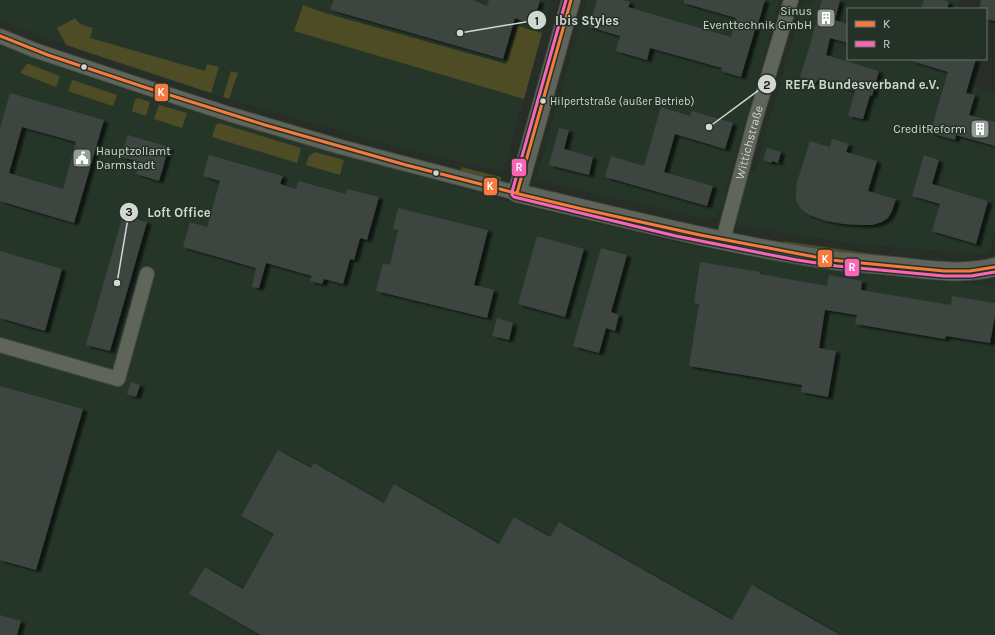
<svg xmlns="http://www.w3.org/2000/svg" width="995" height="635" viewBox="0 0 995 635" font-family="Karla,sans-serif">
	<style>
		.built { fill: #253629 }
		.green { fill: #4e4c24 }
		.building { fill: #3d4440; fill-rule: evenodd; filter: url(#shadow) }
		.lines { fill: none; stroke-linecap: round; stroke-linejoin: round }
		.minor-casing { stroke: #434844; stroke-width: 16 }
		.major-casing { stroke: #434844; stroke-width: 20 }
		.minor { stroke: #5f6559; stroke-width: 14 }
		.major { stroke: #5e6558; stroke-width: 18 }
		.bus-1-casing { stroke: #243126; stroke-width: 6 }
		.bus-2-casing { stroke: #243126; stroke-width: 6 }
		.bus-1 { stroke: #f6793e; stroke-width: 3 }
		.bus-2 { stroke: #fa66b7; stroke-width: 3 }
		.bus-dot { fill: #d0d8d1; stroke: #243126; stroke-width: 1.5 }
		.labels { text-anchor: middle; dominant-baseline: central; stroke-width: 3; stroke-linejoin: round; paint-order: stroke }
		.bus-label { font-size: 11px; fill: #d0d8d1; stroke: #243126; text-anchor: start }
		.poi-label { font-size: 12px; fill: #d0d8d1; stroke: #243126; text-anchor: end }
		.street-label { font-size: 12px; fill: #d0d8d1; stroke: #243126 }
		.leader { fill: none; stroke: #d0d8d1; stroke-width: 1.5 }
		.callout-dot { fill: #d0d8d1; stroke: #243126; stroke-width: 1.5 }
		.mark-label { font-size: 12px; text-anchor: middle; font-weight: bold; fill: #111 }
		.callout-label { font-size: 13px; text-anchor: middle; font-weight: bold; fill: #d0d8d1; stroke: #243126; stroke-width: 3; stroke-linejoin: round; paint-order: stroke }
		.line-badge { stroke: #243126; stroke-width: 1.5 }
		.badge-label { font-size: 11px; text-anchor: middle; font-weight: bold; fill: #fff }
	</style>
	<defs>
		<filter id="shadow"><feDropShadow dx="4.5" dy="2.5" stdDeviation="1" flood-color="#0009"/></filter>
	</defs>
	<rect width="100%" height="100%" fill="#272e28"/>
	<path class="built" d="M0,0H552L503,172L407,149L311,123L215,95L120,64L0,21Z
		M587,0H780L720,211L715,217L712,219H707L536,180Z
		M814,0H959L957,9H848V59H975L967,85L995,93V231L990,249L984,254H979L869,245L808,237L737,225L738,210L749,171L755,172L803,3L812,6Z
		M0,46L234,121L514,204L687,245L772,261L845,272L995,286V635H0Z"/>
	<path class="green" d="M303,5L325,13L506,64L518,26L542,33L524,99L294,31Z
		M75,18C79,25 86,26 93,28L90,38L205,71L207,64L219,67L211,93L66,45L57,28Z
		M27,64H29L60,76L56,87L20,73Z
		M231,71L238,73L229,99L223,97Z
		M73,80L117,95L113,106L68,91L72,81Z
		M138,98L150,102L146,116L132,111L135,100Z
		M159,105L187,113L182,128L154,119Z
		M219,123L301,148L297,163L212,137L216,125Z
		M315,152L344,160L340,175L306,165L309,156Z
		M461,167L501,177L500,182L460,172Z
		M783,241L873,254L870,256L868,257L785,244Z"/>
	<path class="building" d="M334,0H473L487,6L489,0H540L533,25L515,18L503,59L338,12L330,9Z
		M597,0H622L630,2L628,7L731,37L736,18L684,3V0H765L758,24L757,23L741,77L721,71L722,68L650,48L647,60L616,51L620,36L589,27Z
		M822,0H840L835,20L848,24V43L830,38L826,55L879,71L872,96L870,95L863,119L848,116L855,91L817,80L816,83L806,80V79L800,77L809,48V49Z
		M924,0H943L949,2L947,9H921Z
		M981,0H995V21L986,19V9H979Z
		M912,59H976L966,93L975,95L969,115L995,122V146L956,135L955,140L930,133L948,72L912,61Z
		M10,93L104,120L74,223L0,201V128ZM22,127L76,142L63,189L9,173Z
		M661,107L690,116L692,111L733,123L725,149L675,134L664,172L713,186L707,206L605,177L611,156L644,166Z
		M559,128L569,130L564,149L593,157L589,175L549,165Z
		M128,135L169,147L159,181L136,174L140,162L121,157Z
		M832,139L849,144L846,152L877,161L868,191L896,199L892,211L888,218L882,222L872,225H862L844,224L826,221L809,215L801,209L796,201V192L797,182L810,141L830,147Z
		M767,148L781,152L778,163L772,161L771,163L763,160Z
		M209,155L283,176L280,184L296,189L298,181L346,194L347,189L379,197L367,240L360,238L354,260L350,259L343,284L324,279L322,284L310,281L312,276L266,263L259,288L252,287L256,268L183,247L190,222L207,227L220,181L203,176Z
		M924,155L939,160L932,184L988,201L976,244L932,231L940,204L912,196Z
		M398,208L488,230L474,285L494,290L487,318L376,291L383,263L390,265L398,230L393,229Z
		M123,215L147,222L110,351L86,345Z
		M537,236L584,249L565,317L518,304Z
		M601,248L627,255L611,312L619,315L615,331L606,328L599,353L573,346Z
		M0,251L62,269L45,331L0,318Z
		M700,262L760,272V274L827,286L829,275L862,281L861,290L951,305L952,296L995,303V316L990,343L946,336L945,339L855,324L857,315L825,310L819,348L836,351L828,397L801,392L802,385L689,366L699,304L694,303Z
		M497,318L513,323L509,340L492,336Z
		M131,382L140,385L136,397L127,394Z
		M0,386L83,409L36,570L0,560Z
		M278,450L311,468L314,463L384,503L394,484L499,544L514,517L550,537L559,522L732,620L752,585L840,635H261L189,594L205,567L243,589L274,534L241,516Z
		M0,615L21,621L17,635H0Z"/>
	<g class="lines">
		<g class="minor-casing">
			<g id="minor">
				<path d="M0,36L34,50L136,84L229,114L341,147L517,193"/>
				<path id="s1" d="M723,240L755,120L791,0"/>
				<path d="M0,345L118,379L147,274"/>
			</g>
		</g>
		<g class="major-casing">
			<path id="major" d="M571,0L517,193C623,218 730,246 838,261C856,263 874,264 892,266C925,269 963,276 995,267"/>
		</g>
		<use href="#minor" class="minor"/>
		<use href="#major" class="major"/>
		<g class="bus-1-casing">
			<path id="bus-1" d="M0,36L48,55L144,87L265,125L406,165L523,195L582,209L700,235L831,260L944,271H970L995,267
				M517,193L571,0"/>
		</g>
		<g class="bus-2-casing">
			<path id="bus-2" d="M566,0L512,192V195L514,197L676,236L756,252L797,260L837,266L944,276H971L995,272"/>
		</g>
		<use href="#bus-1" class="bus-1"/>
		<use href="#bus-2" class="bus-2"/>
	</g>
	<defs>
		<g id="building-square" transform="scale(1)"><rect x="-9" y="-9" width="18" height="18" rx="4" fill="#959c96" stroke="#243126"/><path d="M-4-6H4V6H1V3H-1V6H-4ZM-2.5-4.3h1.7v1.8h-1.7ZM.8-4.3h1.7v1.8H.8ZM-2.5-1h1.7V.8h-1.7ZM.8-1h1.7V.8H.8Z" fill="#fff"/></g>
		<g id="civic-square" transform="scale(1)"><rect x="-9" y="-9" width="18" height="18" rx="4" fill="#959c96" stroke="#243126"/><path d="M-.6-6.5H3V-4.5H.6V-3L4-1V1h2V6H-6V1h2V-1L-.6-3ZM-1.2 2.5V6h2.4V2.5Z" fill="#fff"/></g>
	</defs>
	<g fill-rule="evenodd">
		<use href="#building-square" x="826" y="18"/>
		<use href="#building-square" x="980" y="129"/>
		<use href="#civic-square" x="82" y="158"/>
	</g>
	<g class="bus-dot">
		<circle cx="84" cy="67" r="3.5"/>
		<circle cx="543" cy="101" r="3.5"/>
		<circle cx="436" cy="173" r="3.5"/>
	</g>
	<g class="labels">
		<g class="bus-label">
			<text x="550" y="101">Hilpertstraße (außer Betrieb)</text>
		</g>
		<g class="poi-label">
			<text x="812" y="11">Sinus<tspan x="812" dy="14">Eventtechnik GmbH</tspan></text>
			<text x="966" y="129">CreditReform</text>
			<text x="96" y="151" text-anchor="start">Hauptzollamt<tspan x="96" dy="14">Darmstadt</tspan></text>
		</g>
		<g class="street-label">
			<text stroke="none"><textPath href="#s1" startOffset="101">Wittichstraße</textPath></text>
		</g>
	</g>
	<path class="leader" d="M460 33L537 20M709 127L767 84M117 283L129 212"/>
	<g class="callout-dot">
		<circle cx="460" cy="33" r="4"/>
		<circle cx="709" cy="127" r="4"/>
		<circle cx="117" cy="283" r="4"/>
		<circle cx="537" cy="20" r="10"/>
		<circle cx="767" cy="84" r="10"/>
		<circle cx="129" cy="212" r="10"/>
	</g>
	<g class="mark-label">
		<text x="537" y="25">1</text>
		<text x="767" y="89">2</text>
		<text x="129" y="216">3</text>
	</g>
	<g class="callout-label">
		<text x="587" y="25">Ibis Styles</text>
		<text x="862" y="89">REFA Bundesverband e.V.</text>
		<text x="179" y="217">Loft Office</text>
	</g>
	<g class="line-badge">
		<rect x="154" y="83" width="15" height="19" rx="4" fill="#f6793e"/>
		<rect x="511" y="158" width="16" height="19" rx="4" fill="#fa66b7"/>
		<rect x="483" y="177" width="15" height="19" rx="4" fill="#f6793e"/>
		<rect x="817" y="249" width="16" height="19" rx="4" fill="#f6793e"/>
		<rect x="844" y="258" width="16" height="19" rx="4" fill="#fa66b7"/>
	</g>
	<g class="badge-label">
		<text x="161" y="96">K</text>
		<text x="519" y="171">R</text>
		<text x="490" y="190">K</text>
		<text x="825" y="263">K</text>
		<text x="852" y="271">R</text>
	</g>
	<rect x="847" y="8" width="140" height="52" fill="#243126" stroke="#69746a"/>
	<rect x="855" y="21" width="20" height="6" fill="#f6793e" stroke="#69746a"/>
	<text x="883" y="28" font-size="12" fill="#d0d8d1">K</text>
	<rect x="855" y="41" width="20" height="6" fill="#fa66b7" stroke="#69746a"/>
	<text x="883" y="48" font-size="12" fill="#d0d8d1">R</text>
</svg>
